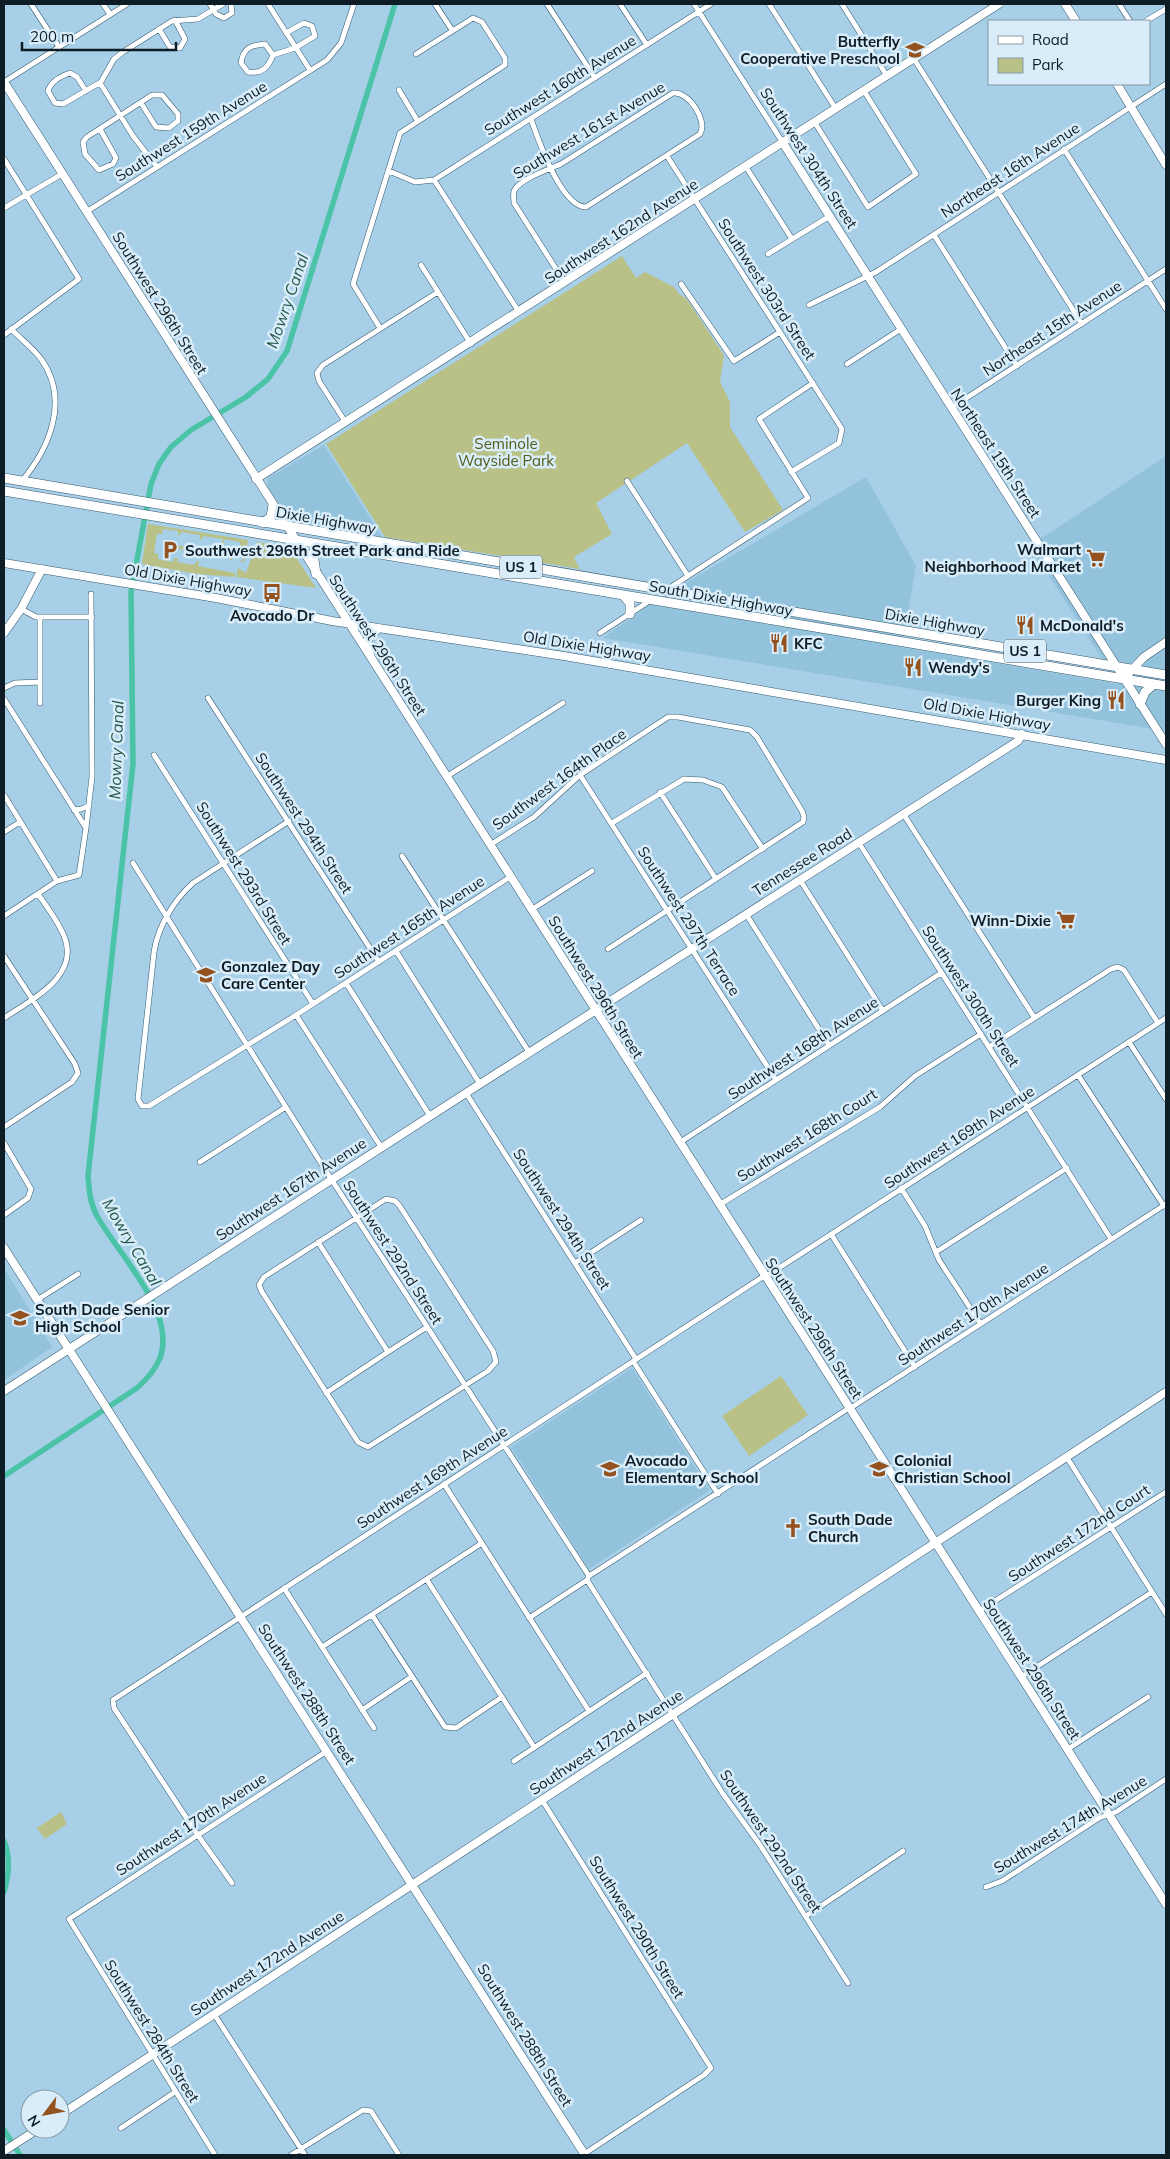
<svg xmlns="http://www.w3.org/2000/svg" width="1170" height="2159" viewBox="0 0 1170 2159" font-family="Mulish,sans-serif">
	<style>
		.built { fill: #92c2dc }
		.green { fill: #b9c187 }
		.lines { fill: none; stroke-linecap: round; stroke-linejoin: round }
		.canal { stroke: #4ac3a6; stroke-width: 5.5 }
		.street-casing { stroke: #34596e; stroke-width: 6 }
		.secondary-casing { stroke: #34596e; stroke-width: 9 }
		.highway-casing { stroke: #34596e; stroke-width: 10 }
		.street { stroke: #fff; stroke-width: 5 }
		.secondary { stroke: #fff; stroke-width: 8 }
		.highway { stroke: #fff; stroke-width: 9 }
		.labels { text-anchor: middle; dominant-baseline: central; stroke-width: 5; stroke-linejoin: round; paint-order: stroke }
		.shield { fill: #d8edf9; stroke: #4a5b65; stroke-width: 1 }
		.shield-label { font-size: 14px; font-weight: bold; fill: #0d1c25 }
		.poi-label { font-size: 15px; font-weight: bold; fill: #0d1c25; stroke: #d8edf9; text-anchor: start }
		.street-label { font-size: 15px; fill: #0d1c25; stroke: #d8edf9 }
		.park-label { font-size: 15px; fill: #555b19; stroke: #d8edf9 }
		.water-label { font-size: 16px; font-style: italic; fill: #27594c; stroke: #d8edf9 }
	</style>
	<rect width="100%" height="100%" fill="#a7cfe7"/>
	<path class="built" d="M324,445L382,537L290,518L267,487L268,478Z
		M1166,456V731L603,638L650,604L866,477L916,566L902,647L1118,684L1030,546Z
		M4,1268L52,1347L4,1380Z
		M632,1368L710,1490L589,1569L511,1447Z"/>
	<path class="green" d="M622,256L636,278L645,272L674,287L680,295L686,298L724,355L720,382L730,402V427L783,510L745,532L687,443L596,503L612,534L574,557L580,569L385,537L326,444Z
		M148,524L248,540L244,562H239L242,561L245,547L240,546V542L225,539L224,543H222L223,539L203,536L202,540L200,539V535L181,532L180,535H178V531L163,529L162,534H157L154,553L158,554V559L173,562L174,558H178L177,562L195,565L196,561H199L198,566L235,573V577L196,574L142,564Z
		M168,540L169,544L186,547L187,543H190V547L209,551L210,547H214L213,551L230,554L233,551L232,560L230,561V557L213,554L211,558H208L209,554L189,550L188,554H185V550L168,547L166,550Z
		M257,542L290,548L316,588L236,577L238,568L246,573Z
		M781,1376L808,1415L749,1456L722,1416Z
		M61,1812L67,1824L45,1839L37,1828Z"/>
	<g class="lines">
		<path class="canal" d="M4,1476L137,1388C146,1380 155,1370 160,1358C177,1312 118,1254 97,1216C90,1203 89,1190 88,1176L133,764L131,592L151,484L159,464L171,447L191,430L246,397L268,379L287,351L395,4
			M4,1841C11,1858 9,1875 4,1892
			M4,2130L20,2155"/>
		<g class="street-casing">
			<path id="street" d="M31,4L59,47
				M103,4L110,14
				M210,4L216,14L224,18L232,13L231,4
				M268,4L310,70
				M435,4L452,30
				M547,4L595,78
				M620,4L647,45
				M694,4L783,143
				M769,4L836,109
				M842,4L887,76
				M1119,4L1130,21
				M1146,21L1166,9
				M159,29L170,47L180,48L185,39L175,20
				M273,55L265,44C251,45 243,48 241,63L248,72C262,74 268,68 273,55L295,48L315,36L312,26L304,23L286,33
				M914,59L1082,324
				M4,82L127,4
				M100,83L133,136L157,167
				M399,90L417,120
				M86,91L77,77L70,73C61,76 51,81 48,91L55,103L63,104L101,82L114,59L123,52L172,21L198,19L223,4
				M531,119C538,139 561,207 586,207L700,134C708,121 689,91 673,93L561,164C550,169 519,179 514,191C513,195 514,199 514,203L565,283
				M815,123L868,207L916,174L864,91
				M100,129L116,158L113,164L99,170L85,154L83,142L87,137L152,95H162L178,114V121L169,128L156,127L141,103
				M1064,149L1166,309
				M667,156L842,429L839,443L791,472
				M4,159L79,279L4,335
				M746,167L792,239
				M389,171L415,182L434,180L711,4
				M434,180L519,312
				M4,208L62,174
				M86,212L327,60L341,43L354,4
				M934,235L1017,366
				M768,254L830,216
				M421,265L471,344
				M681,284L734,361L780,332
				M809,305L876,272L1166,84
				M380,328L353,284L400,133L505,65V58L482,22L473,18L416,54
				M11,329C21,339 33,348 41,359C70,399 50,448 21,482
				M847,364L901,329
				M951,408L1166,269
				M346,423L319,381L317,373L323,365L438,292
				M627,481L688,576
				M668,589L808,498L759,419L813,383
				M21,609L36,617H92
				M40,618V703
				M600,633L651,600
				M4,688L15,683L40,682
				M208,698L379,962
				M4,699L86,828L79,875L57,881L4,795
				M154,755L313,1004
				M580,775L776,1080
				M446,777L563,703
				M660,792L716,879
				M74,810L81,809L89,806
				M904,815L1034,1017
				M289,821L193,883C174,900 158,926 154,952L138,1099L142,1106H149L296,1015L510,877
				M612,823L684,779L703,780L722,787L763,849
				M86,828L92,777L91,594
				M4,832L20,822
				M859,843L1111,1239
				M490,845L534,817L580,775L668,717H678L750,730L757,737L802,811L804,817L803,822L608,949
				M402,856L529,1052
				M133,863L326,1171L589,1576
				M800,880L883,1011
				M531,910L592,871
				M746,914L829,1045
				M4,916L57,881
				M396,951L480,1084
				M4,956L75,1064L78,1073L72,1082L4,1127
				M346,983L430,1116
				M296,1015L381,1147
				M4,1018C31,1000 81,976 64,936C58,921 47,907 38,894
				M1129,1042L1166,1099
				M989,1047L1111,969L1118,967L1124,970L1158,1023
				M1078,1075L1164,1206
				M466,1093L636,1359
				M4,1143L31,1189L28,1198L4,1215
				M679,1143L941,973
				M200,1162L286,1107
				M901,1188L925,1226L939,1260L980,1323
				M386,1199L395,1201L399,1205L493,1351L496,1362L488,1371L368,1447L358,1442L262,1292L259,1285L264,1277Z
				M719,1205L880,1107L915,1076L981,1034
				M831,1234L915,1367
				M318,1242L388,1352L326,1393
				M936,1252L1067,1168
				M575,1263L641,1220
				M765,1277L1166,1018
				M37,1300L78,1274
				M388,1352L427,1327
				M633,1361L718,1494
				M849,1409L1166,1204
				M1066,1456L1166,1614
				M444,1484L589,1711
				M427,1580L534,1747
				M587,1580L723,1794L760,1845L848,1983
				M284,1588L374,1728
				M979,1611L1166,1492
				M372,1615L445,1727L456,1728L502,1697
				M529,1618L587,1580L589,1576L849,1408
				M322,1647L482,1543
				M1021,1677L1152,1592
				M362,1710L411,1677
				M1068,1749L1148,1697
				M514,1761L647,1673
				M542,1800L711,2068L704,2075L584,2154
				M232,1883L197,1834L114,1708L113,1700L764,1276
				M986,1887L1002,1881L1099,1818L1116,1812L1166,1779
				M806,1916L903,1851
				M214,2014L305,2155
				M121,2128L175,2092
				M215,2155L69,1919L327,1751
				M291,2155L363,2110L371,2111L399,2155"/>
		</g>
		<g class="secondary-casing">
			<path id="secondary" d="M1065,4L1076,21
				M4,82L1166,1904
				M1117,84L1166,165
				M783,143L1166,744
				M256,479L999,4
				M4,563L216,598L332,621L564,656L1166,760
				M4,633L21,609L42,569
				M370,655L368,639L379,628
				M1129,673L1144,657L1166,642
				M4,1248L585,2155
				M4,1391L480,1084L1018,741L1022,734
				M60,2115L1166,1392
				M4,2151L38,2129"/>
		</g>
		<g class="highway-casing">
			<path id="highway" d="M4,478L1166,675
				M4,491L1166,686
				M263,523L271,517L273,505
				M316,574L313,553L321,544
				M623,595L630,603V614
				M1140,704L1145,692L1154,684"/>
		</g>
		<use href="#street" class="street"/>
		<use href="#secondary" class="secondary"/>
		<use href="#highway" class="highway"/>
	</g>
	<defs>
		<g id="school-bare" transform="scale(1.5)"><path d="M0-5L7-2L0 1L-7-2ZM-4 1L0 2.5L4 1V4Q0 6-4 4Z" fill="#93521f" stroke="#d8edf9" stroke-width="2.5" paint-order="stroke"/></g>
		<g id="parking-bare" transform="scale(1.5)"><path d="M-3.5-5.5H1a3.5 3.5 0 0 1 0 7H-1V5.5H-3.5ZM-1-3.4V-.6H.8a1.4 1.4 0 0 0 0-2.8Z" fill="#93521f" stroke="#d8edf9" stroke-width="2.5" paint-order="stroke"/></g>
		<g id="supermarket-bare" transform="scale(1.5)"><path d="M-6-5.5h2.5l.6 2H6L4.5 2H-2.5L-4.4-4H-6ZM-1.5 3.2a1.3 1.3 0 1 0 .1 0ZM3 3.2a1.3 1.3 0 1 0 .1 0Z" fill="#93521f" stroke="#d8edf9" stroke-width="2.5" paint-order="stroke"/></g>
		<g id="bus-bare" transform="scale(1.5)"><path d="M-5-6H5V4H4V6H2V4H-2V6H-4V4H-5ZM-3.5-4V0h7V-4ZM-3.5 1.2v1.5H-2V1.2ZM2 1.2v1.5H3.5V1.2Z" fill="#93521f" stroke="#d8edf9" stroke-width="2.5" paint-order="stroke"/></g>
		<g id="restaurant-bare" transform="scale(1.5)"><path d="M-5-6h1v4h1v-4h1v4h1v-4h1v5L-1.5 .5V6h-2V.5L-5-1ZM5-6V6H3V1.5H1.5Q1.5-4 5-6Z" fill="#93521f" stroke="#d8edf9" stroke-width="2.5" paint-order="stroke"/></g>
		<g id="church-bare" transform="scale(1.5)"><path d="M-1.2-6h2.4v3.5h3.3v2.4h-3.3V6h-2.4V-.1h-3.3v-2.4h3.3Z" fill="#93521f" stroke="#d8edf9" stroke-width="2.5" paint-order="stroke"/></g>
	</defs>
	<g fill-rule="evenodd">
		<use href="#school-bare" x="915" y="50"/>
		<use href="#parking-bare" x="170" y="550"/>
		<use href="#supermarket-bare" x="1096" y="558"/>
		<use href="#bus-bare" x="272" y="593"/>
		<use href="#restaurant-bare" x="1025" y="625"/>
		<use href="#restaurant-bare" x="779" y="643"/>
		<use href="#restaurant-bare" x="913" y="667"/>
		<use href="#restaurant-bare" x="1116" y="700"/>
		<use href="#supermarket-bare" x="1066" y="920"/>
		<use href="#school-bare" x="206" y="975"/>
		<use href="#school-bare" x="20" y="1318"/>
		<use href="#school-bare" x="610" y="1469"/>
		<use href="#school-bare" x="879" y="1469"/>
		<use href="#church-bare" x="793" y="1528"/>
	</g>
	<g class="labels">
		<g class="shield">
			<rect x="500" y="555.5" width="42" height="23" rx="4"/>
			<rect x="1004" y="639.5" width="42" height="23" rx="4"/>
		</g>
		<g class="shield-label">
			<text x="521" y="567">US 1</text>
			<text x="1025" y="651">US 1</text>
		</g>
		<g class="poi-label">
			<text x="900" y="41" text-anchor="end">Butterfly<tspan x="900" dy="17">Cooperative Preschool</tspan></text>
			<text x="1081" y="549" text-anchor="end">Walmart<tspan x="1081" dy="17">Neighborhood Market</tspan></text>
			<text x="185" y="550">Southwest 296th Street Park and Ride</text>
			<text x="272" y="615" text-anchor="middle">Avocado Dr</text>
			<text x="1040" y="625">McDonald's</text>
			<text x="794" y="643">KFC</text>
			<text x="928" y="667">Wendy's</text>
			<text x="1101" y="700" text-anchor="end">Burger King</text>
			<text x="1051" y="920" text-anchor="end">Winn-Dixie</text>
			<text x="221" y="966">Gonzalez Day<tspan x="221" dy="17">Care Center</tspan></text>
			<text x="35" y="1309">South Dade Senior<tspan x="35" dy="17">High School</tspan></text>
			<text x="625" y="1460">Avocado<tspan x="625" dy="17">Elementary School</tspan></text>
			<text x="894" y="1460">Colonial<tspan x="894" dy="17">Christian School</tspan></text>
			<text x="808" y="1519">South Dade<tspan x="808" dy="17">Church</tspan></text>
		</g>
		<g class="street-label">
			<text transform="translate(560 85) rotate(-32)">Southwest 160th Avenue</text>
			<text transform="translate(589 130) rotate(-31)">Southwest 161st Avenue</text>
			<text transform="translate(191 131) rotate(-32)">Southwest 159th Avenue</text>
			<text transform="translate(809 158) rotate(57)">Southwest 304th Street</text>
			<text transform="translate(1010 170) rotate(-33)">Northeast 16th Avenue</text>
			<text transform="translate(621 231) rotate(-33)">Southwest 162nd Avenue</text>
			<text transform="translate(767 289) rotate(57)">Southwest 303rd Street</text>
			<text transform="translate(160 303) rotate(58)">Southwest 296th Street</text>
			<text transform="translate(1052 328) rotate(-33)">Northeast 15th Avenue</text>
			<text transform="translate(996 453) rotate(57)">Northeast 15th Street</text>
			<text transform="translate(326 520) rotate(10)">Dixie Highway</text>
			<text transform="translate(188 580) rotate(10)">Old Dixie Highway</text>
			<text transform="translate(721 598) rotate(10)">South Dixie Highway</text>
			<text transform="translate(935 622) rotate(10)">Dixie Highway</text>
			<text transform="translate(378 645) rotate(57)">Southwest 296th Street</text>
			<text transform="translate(587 646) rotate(9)">Old Dixie Highway</text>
			<text transform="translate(987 714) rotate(10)">Old Dixie Highway</text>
			<text transform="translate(559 779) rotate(-36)">Southwest 164th Place</text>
			<text transform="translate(304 823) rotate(57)">Southwest 294th Street</text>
			<text transform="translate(802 862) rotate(-32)">Tennessee Road</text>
			<text transform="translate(244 873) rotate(58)">Southwest 293rd Street</text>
			<text transform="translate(689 921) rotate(57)">Southwest 297th Terrace</text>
			<text transform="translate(409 927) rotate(-33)">Southwest 165th Avenue</text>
			<text transform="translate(596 987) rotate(58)">Southwest 296th Street</text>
			<text transform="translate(971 996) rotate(57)">Southwest 300th Street</text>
			<text transform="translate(803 1048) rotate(-33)">Southwest 168th Avenue</text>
			<text transform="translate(807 1135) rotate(-32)">Southwest 168th Court</text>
			<text transform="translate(959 1137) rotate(-33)">Southwest 169th Avenue</text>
			<text transform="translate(291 1189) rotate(-33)">Southwest 167th Avenue</text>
			<text transform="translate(562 1219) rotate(57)">Southwest 294th Street</text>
			<text transform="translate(393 1252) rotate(57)">Southwest 292nd Street</text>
			<text transform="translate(973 1314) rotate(-33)">Southwest 170th Avenue</text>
			<text transform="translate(814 1328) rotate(57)">Southwest 296th Street</text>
			<text transform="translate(432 1477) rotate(-33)">Southwest 169th Avenue</text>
			<text transform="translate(1079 1533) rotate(-33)">Southwest 172nd Court</text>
			<text transform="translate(1032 1669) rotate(57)">Southwest 296th Street</text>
			<text transform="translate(307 1694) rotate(57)">Southwest 288th Street</text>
			<text transform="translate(606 1742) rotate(-33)">Southwest 172nd Avenue</text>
			<text transform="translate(191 1824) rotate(-33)">Southwest 170th Avenue</text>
			<text transform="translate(1070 1824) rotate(-31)">Southwest 174th Avenue</text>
			<text transform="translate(771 1841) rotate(56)">Southwest 292nd Street</text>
			<text transform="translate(637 1927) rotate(58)">Southwest 290th Street</text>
			<text transform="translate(267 1963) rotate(-33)">Southwest 172nd Avenue</text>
			<text transform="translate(152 2031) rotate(58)">Southwest 284th Street</text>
			<text transform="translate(525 2035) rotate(58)">Southwest 288th Street</text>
		</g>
		<g class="park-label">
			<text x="506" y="443">Seminole<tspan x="506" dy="17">Wayside Park</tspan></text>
		</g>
		<g class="water-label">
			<text transform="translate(287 301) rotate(-71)">Mowry Canal</text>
			<text transform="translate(116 750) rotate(-88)">Mowry Canal</text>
			<text transform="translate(132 1242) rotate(59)">Mowry Canal</text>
		</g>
	</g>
	<rect width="1170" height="2159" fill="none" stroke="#0d1c25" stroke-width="10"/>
	<rect x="988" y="20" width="162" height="65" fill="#d8edf9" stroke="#8799a4"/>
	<rect x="998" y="36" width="25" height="8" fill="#ffffff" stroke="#8799a4"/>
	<text x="1032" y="45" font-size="15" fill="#0d1c25">Road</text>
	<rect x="998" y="58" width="25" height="15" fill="#b9c187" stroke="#8799a4"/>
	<text x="1032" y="70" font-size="15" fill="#0d1c25">Park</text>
	<g transform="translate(45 2114) rotate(238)"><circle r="24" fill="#d8edf9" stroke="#8799a4"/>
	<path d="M0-4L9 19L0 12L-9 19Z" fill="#93521f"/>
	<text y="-8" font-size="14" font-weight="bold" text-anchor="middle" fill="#0d1c25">N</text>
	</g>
	<path d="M22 42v8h154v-8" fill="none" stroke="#0d1c25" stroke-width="2.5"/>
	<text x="30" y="42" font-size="15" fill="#0d1c25" stroke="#d8edf9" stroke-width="4" paint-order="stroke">200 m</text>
</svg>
